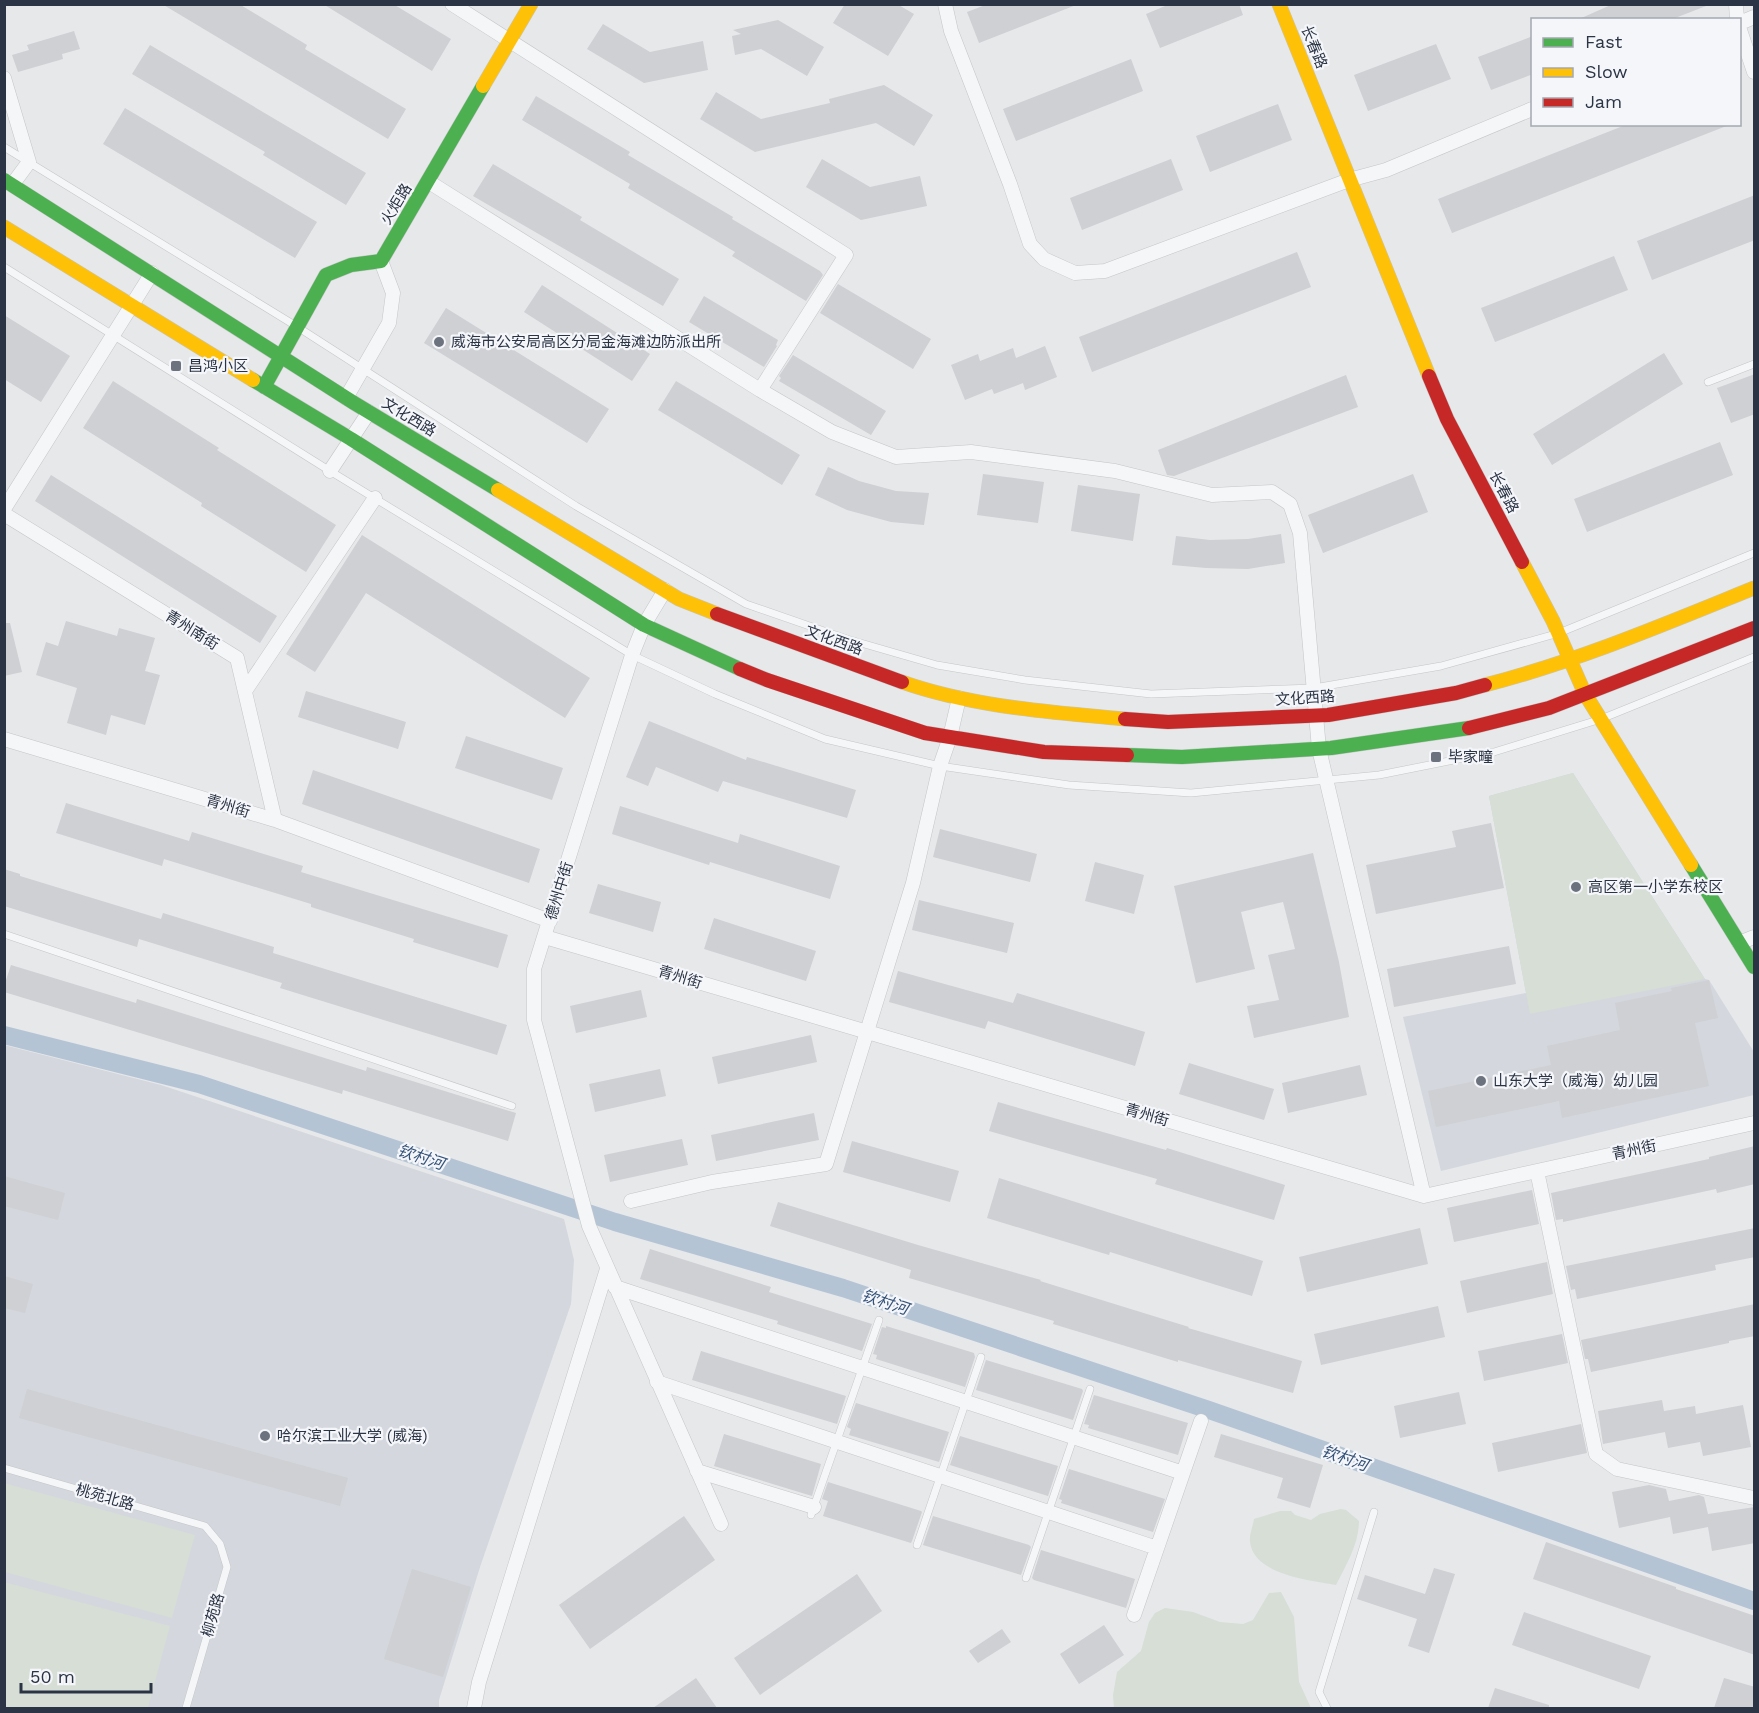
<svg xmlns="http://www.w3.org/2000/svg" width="1759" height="1713" viewBox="0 0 1759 1713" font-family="'Work Sans','Noto Sans SC',sans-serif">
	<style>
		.built { fill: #d4d7dd }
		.green { fill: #d6ded6 }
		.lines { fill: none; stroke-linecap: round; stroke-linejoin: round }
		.canal { stroke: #b4c4d5; stroke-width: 18 }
		.building { fill: #ced0d3 }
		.lane-casing { stroke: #c4c6c8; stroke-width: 8 }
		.street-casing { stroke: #c4c6c8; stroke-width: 15 }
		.fast-casing { stroke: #c4c6c8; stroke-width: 15 }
		.slow-casing { stroke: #c4c6c8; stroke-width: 15 }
		.jam-casing { stroke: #c4c6c8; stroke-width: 15 }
		.lane { stroke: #f5f6f7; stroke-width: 7 }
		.street { stroke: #f5f6f7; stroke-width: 14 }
		.fast { stroke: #4caf50; stroke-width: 14 }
		.slow { stroke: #ffc107; stroke-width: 14 }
		.jam { stroke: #c62828; stroke-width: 14 }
		.poi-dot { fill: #6c737f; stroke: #f4f6f9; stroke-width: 2 }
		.labels { text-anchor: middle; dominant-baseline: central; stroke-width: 4.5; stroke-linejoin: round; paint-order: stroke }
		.street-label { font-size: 15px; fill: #2b3445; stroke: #f4f6f9 }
		.poi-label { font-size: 15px; fill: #2b3445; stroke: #f4f6f9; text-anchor: start }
		.water-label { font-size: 16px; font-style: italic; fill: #34527a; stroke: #f4f6f9 }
	</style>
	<rect width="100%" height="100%" fill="#e6e8ea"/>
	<path class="built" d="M1573,773L1705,979L1709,980L1754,1052V1095L1441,1171L1403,1017L1526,993L1489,796Z
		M4,1045L161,1085L564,1219L574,1260L571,1304L480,1567L439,1700V1708H5Z"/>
	<path class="green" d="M1573,773L1705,979L1530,1014L1489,796Z
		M4,1483L195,1535L172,1618L5,1572Z
		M1341,1509L1346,1510L1359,1521C1359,1544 1346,1565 1336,1585C1310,1580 1254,1575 1250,1542C1249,1535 1253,1526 1254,1519L1280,1511H1291L1295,1515L1311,1520L1320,1514Z
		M4,1582L170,1626L148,1708H5Z
		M1281,1592L1294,1617L1299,1682L1311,1708H1114L1113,1695L1117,1672L1141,1651L1149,1622L1155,1613L1165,1608L1193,1612L1220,1622L1243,1624L1253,1620L1269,1593Z"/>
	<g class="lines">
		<path class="canal" d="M4,1035L199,1084L615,1222L843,1288L1209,1410L1754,1601"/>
	</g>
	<path class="building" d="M162,4H239L307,45L305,49L406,109L388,139Z
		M323,4H393L451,39L432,71Z
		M845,4H897L914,14L888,56L833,23Z
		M988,4H1076V5L979,43L967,12Z
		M1170,4H1239L1243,15L1160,48L1146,14Z
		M1613,4H1706V6L1670,20H1577Z
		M778,20L824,47L807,76L761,49L735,55L732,36L741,34L733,30Z
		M603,24L650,52L703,41L708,70L644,83L587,49Z
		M74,31L80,49L62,54L63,59L18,72L12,55L29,50L27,45Z
		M1533,36V74L1491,90L1478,57Z
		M1436,44L1451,79L1368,111L1354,75Z
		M150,45L366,173L346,205L263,155L265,152L132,74Z
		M1131,59L1143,91L1016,141L1003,109Z
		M884,85L933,115L914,146L876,123L755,152L700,119L716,92L761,119L830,103L829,99Z
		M536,96L630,152L628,155L733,217L732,219L820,271L823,275L806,301L732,256L735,252L628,188L630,184L522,120Z
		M1278,104L1292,140L1210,172L1196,136Z
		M125,108L317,222L295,258L103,144Z
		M1628,124L1729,125L1452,233L1438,199Z
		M822,159L870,187L920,176L927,206L861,220L806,187Z
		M1171,159L1183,190L1082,230L1070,198Z
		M493,164L582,217L580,220L679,279L663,306L473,196Z
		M1755,195V240L1652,280L1637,241Z
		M1297,252L1311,287L1092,372L1079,337Z
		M1614,256L1628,290L1495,342L1481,308Z
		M838,284L931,339L913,369L820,313Z
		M542,285L650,354L632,381L524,312Z
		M704,296L778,340L776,345L777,346L764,367L689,322Z
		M446,308L609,409L587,443L424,343Z
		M4,315L70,356L41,402L4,379Z
		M1045,346L1057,377L1025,390L1023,383L994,394L992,389L965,400L951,365L978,354L980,361L1013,348L1016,358Z
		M1664,353L1683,384L1552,465L1533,434Z
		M793,355L886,411L871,435L779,381L781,378L779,376Z
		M1755,374V414L1731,423L1717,388Z
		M1346,375L1358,407L1174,476L1167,475L1158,450Z
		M113,381L219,448L217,450L336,525L306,572L201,506L202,503L83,428Z
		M676,381L800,455L782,485L658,410Z
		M1720,442L1733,475L1587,532L1574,499Z
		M828,467L859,481L896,491L929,493L924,525L891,522L847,510L815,495Z
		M983,474L1044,482L1038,523L977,515Z
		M1413,474L1428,512L1323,553L1308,515Z
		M51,475L277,616L260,643L35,501Z
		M1078,485L1140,494L1133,541L1071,531Z
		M1281,534L1285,563L1248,569L1206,568L1172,565L1176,536L1210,540L1248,539Z
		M362,535L590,678L565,718L366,593L315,672L286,654Z
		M66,621L117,636L119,628L155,638L145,671L160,675L145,725L111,715L106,735L67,723L77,688L36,675L46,642L58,646Z
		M4,623H10L22,672L4,676Z
		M306,691L406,722L398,749L298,717Z
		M649,721L746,760L747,757L856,790L847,818L723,781L718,792L656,767L648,786L626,777Z
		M466,736L563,768L552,800L455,768Z
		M313,770L540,849L529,883L302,804Z
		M66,803L189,841L192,832L303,866L301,872L508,935L498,968L413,942L414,939L311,907V904L164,859L162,866L56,833Z
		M620,806L738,843L740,834L840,866L830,899L710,862L709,865L612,834Z
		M1491,823L1504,888L1376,914L1366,865L1456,847L1452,831Z
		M940,829L1037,854L1030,882L933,857Z
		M1313,853L1339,962L1349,1017L1254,1038L1247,1006L1279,1000L1268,955L1295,949L1283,902L1241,912L1255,969L1196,983L1174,886Z
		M1095,862L1144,875L1134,914L1085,901Z
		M4,869L20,874V876L161,919L163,913L274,947L273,953L507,1025L497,1055L280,988L282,983L139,939L137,947L4,906Z
		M598,884L661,902L653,932L589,913Z
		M919,900L1014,923L1007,953L912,930Z
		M714,918L816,951L806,981L704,949Z
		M1509,946L1516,984L1394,1007L1387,969Z
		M11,965L136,1003L137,999L366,1071L367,1067L516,1113L508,1141L343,1090L342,1094L4,992V986Z
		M898,971L1013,1003L1017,993L1145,1032L1135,1066L988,1021L985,1029L889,1002Z
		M1709,980L1718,1018L1695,1023L1709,1086L1562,1118L1559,1101L1436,1127L1428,1091L1551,1065L1547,1046L1620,1030L1615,1003L1672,991L1671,988Z
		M641,990L647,1017L576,1033L570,1006Z
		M811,1035L817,1062L718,1084L712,1057Z
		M1189,1063L1274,1089L1264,1120L1179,1094Z
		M1360,1065L1367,1095L1288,1113L1282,1083Z
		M660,1069L666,1096L595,1112L589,1084Z
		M998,1102L1166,1150L1167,1148L1285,1185L1274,1220L1155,1184L1157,1179L989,1131Z
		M814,1113L819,1140L716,1161L711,1135Z
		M682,1139L688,1165L610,1182L604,1155Z
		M852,1141L959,1171L950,1202L843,1172Z
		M1755,1146V1184L1717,1193L1716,1189L1563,1222V1219L1556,1220L1551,1193L1709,1159V1157Z
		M4,1176L65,1193L58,1220L4,1206Z
		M999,1178L1263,1261L1252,1296L1110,1252L1109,1255L987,1218Z
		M1532,1190L1539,1224L1454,1242L1447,1208Z
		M778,1202L918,1245L1041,1280L1040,1281L1189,1327L1188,1328L1302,1361L1293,1393L1178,1360V1362L1053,1324L1054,1321L909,1278L911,1270L770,1226Z
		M1420,1228L1428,1264L1307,1292L1299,1257Z
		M1755,1228V1257L1715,1265L1716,1270L1577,1299L1575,1289L1571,1290L1566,1266Z
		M650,1249L771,1287L769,1292L872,1324L862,1351L777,1324L778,1321L640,1279Z
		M1547,1262L1553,1294L1467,1313L1460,1281Z
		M4,1276L33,1284L25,1313L4,1308Z
		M1755,1304V1336L1729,1341V1343L1591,1372L1588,1359H1585L1581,1340Z
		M1438,1306L1445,1337L1321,1365L1314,1334Z
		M886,1326L974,1353L975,1357L965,1387L876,1359L877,1355L873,1354L882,1327L886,1328Z
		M1562,1334L1568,1363L1484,1381L1478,1351Z
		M701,1351L846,1396L837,1424L692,1380Z
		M986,1360L1082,1389L1083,1391L1073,1420L976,1390Z
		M27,1389L348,1478L340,1506L19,1418Z
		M1459,1392L1466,1424L1400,1438L1394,1406Z
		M1094,1395L1188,1423L1178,1455L1088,1428L1089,1425L1084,1424Z
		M1662,1400L1664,1411L1695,1406L1696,1414L1743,1405L1751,1447L1703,1456L1700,1442L1668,1448L1665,1432L1603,1444L1598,1411Z
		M856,1403L949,1432L939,1462L849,1435L851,1429L847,1427Z
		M1581,1424L1587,1453L1498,1472L1492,1443Z
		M724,1434L821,1464L812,1496L714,1466Z
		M1221,1434L1323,1465L1310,1508L1277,1498L1283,1478L1214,1457Z
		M960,1436L1058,1466L1048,1496L950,1465Z
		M1069,1469L1165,1499L1153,1532L1061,1503L1062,1500L1059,1499Z
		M828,1482L921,1511L922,1512L912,1541L911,1543L823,1516L828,1501L822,1499Z
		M1649,1485L1666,1489L1669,1501L1699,1495L1704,1497L1708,1514L1755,1507V1543L1712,1551L1708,1527L1673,1534L1670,1517L1619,1528L1612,1492Z
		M684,1516L715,1560L590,1649L559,1605Z
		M933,1516L1029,1545L1031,1547L1021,1575L923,1545Z
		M1546,1542L1676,1587V1589L1755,1616V1655L1533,1579Z
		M1041,1550L1135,1579L1126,1608L1034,1580L1032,1578Z
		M1434,1568L1455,1574L1429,1653L1408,1646L1417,1619L1357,1599L1365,1575L1425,1594Z
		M412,1569L471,1587L443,1677L384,1659Z
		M857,1574L882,1611L760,1695L734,1658Z
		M1524,1612L1651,1656L1639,1689L1512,1645Z
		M1104,1625L1124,1655L1079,1684L1060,1654Z
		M1002,1629L1011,1642L978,1663L969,1651Z
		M696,1678L717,1708H653Z
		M1724,1678L1755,1687V1708H1714Z
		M1495,1688L1549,1705V1708H1488Z"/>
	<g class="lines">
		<g class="lane-casing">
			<path id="lane" d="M4,147L296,326L576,506L746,604L847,639L937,665L1025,680L1151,694L1314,688L1441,666L1559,633L1754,553
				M4,267L330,471L632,655L715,694L825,739L940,766L1069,785L1191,793L1379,775L1494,752L1601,719L1754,657
				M1708,382L1754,364
				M4,934L512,1106
				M4,1468L205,1526L220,1544L227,1567L186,1708
				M811,1515L879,1320
				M917,1545L981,1357
				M1026,1578L1090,1389
				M1327,1708L1319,1692L1374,1512"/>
		</g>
		<g class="street-casing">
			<path id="street" d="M452,4L846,255L760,390
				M945,4L951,31L1010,184L1030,244L1044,259L1075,273L1105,271L1349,180L1386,170L1532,109
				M1736,4L1737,20
				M1740,23L1754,17
				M1740,30L1754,72
				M4,78L29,162L12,185
				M429,182L760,390L832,432L896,457L971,452L1115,471L1212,495L1272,492L1290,504L1300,533L1319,749L1424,1196
				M346,398L389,323L393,293L381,261
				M330,471L369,412
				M4,509L152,273
				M4,514L237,658L275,820
				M665,590L644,625L632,655L534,969V1020L589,1226L721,1524
				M245,691L375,498
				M4,739L275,820L550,921
				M545,937L1424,1196L1754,1123
				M1739,943L1754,937
				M1537,1171L1596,1454L1617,1469L1754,1498
				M631,1201L712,1182L826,1164L913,883L940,766L950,737L959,698
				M615,1287L1183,1473
				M657,1382L1157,1548
				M697,1471L814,1507
				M1134,1615L1201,1421
				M474,1708L479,1682L607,1269"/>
		</g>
		<g class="fast-casing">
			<path id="fast" d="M4,180L354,403L498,490
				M253,380L351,439L644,625L740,669
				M264,387L326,275L351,265L381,261L483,86
				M1127,755L1182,757L1331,748L1469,728
				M1691,865L1754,967"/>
		</g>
		<g class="slow-casing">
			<path id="slow" d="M1279,4L1429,376
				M483,86L531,4
				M4,227L253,380
				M498,490L679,599L717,614
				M1522,562L1553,621L1585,694L1691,865
				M902,682C973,707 1051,712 1125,719
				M1485,685C1578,661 1665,624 1754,588"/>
		</g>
		<g class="jam-casing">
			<path id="jam" d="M1429,376L1447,419L1522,562
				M717,614L902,682
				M740,669L767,680L925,733L1044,752L1127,755
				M1125,719L1168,722L1328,715L1456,693L1485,685
				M1469,728L1549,708L1754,628"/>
		</g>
		<use href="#lane" class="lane"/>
		<use href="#street" class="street"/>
		<use href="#fast" class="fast"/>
		<use href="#slow" class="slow"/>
		<use href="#jam" class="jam"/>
	</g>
	<g class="poi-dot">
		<circle cx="439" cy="342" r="6"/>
		<rect x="170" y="360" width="12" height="12" rx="3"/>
		<rect x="1430" y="751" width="12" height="12" rx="3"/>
		<circle cx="1576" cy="887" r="6"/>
		<circle cx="1481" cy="1081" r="6"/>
		<circle cx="265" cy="1436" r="6"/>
	</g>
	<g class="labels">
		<g class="street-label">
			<text transform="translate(1314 47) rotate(68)">长春路</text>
			<text transform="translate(396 204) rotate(-59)">火炬路</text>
			<text transform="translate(409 417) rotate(31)">文化西路</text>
			<text transform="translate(1504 492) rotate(62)">长春路</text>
			<text transform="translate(192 630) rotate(32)">青州南街</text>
			<text transform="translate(834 640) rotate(20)">文化西路</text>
			<text transform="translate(1305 698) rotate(-4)">文化西路</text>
			<text transform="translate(228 806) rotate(17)">青州街</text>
			<text transform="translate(559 891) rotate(-73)">德州中街</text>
			<text transform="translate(680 977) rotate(17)">青州街</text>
			<text transform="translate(1147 1115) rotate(16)">青州街</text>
			<text transform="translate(1634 1150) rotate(-12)">青州街</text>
			<text transform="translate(105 1497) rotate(16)">桃苑北路</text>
			<text transform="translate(213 1615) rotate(-74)">柳苑路</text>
		</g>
		<g class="poi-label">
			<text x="451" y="342">威海市公安局高区分局金海滩边防派出所</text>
			<text x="188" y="366">昌鸿小区</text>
			<text x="1448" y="757">毕家疃</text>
			<text x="1588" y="887">高区第一小学东校区</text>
			<text x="1493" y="1081">山东大学（威海）幼儿园</text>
			<text x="277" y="1436">哈尔滨工业大学 (威海)</text>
		</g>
		<g class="water-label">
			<text transform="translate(421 1157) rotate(18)">钦村河</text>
			<text transform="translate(885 1302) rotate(18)">钦村河</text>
			<text transform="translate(1345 1458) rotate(19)">钦村河</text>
		</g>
	</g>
	<rect width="1759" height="1713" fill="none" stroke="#2b3445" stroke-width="12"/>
	<rect x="1531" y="18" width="210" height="108" fill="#f4f6f9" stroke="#a4a8b1" stroke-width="1.5"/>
	<rect x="1543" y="38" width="30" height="9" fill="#4caf50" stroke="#a4a8b1" stroke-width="1.5"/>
	<text x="1585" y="48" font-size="18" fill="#2b3445">Fast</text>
	<rect x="1543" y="68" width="30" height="9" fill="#ffc107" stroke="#a4a8b1" stroke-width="1.5"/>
	<text x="1585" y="78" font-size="18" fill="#2b3445">Slow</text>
	<rect x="1543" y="98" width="30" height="9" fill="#c62828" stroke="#a4a8b1" stroke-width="1.5"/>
	<text x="1585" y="108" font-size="18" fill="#2b3445">Jam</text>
	<path d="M21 1683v9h130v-9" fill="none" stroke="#2b3445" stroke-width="3"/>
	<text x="30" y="1683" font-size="18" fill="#2b3445" stroke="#f4f6f9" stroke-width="4.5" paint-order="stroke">50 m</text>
</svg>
